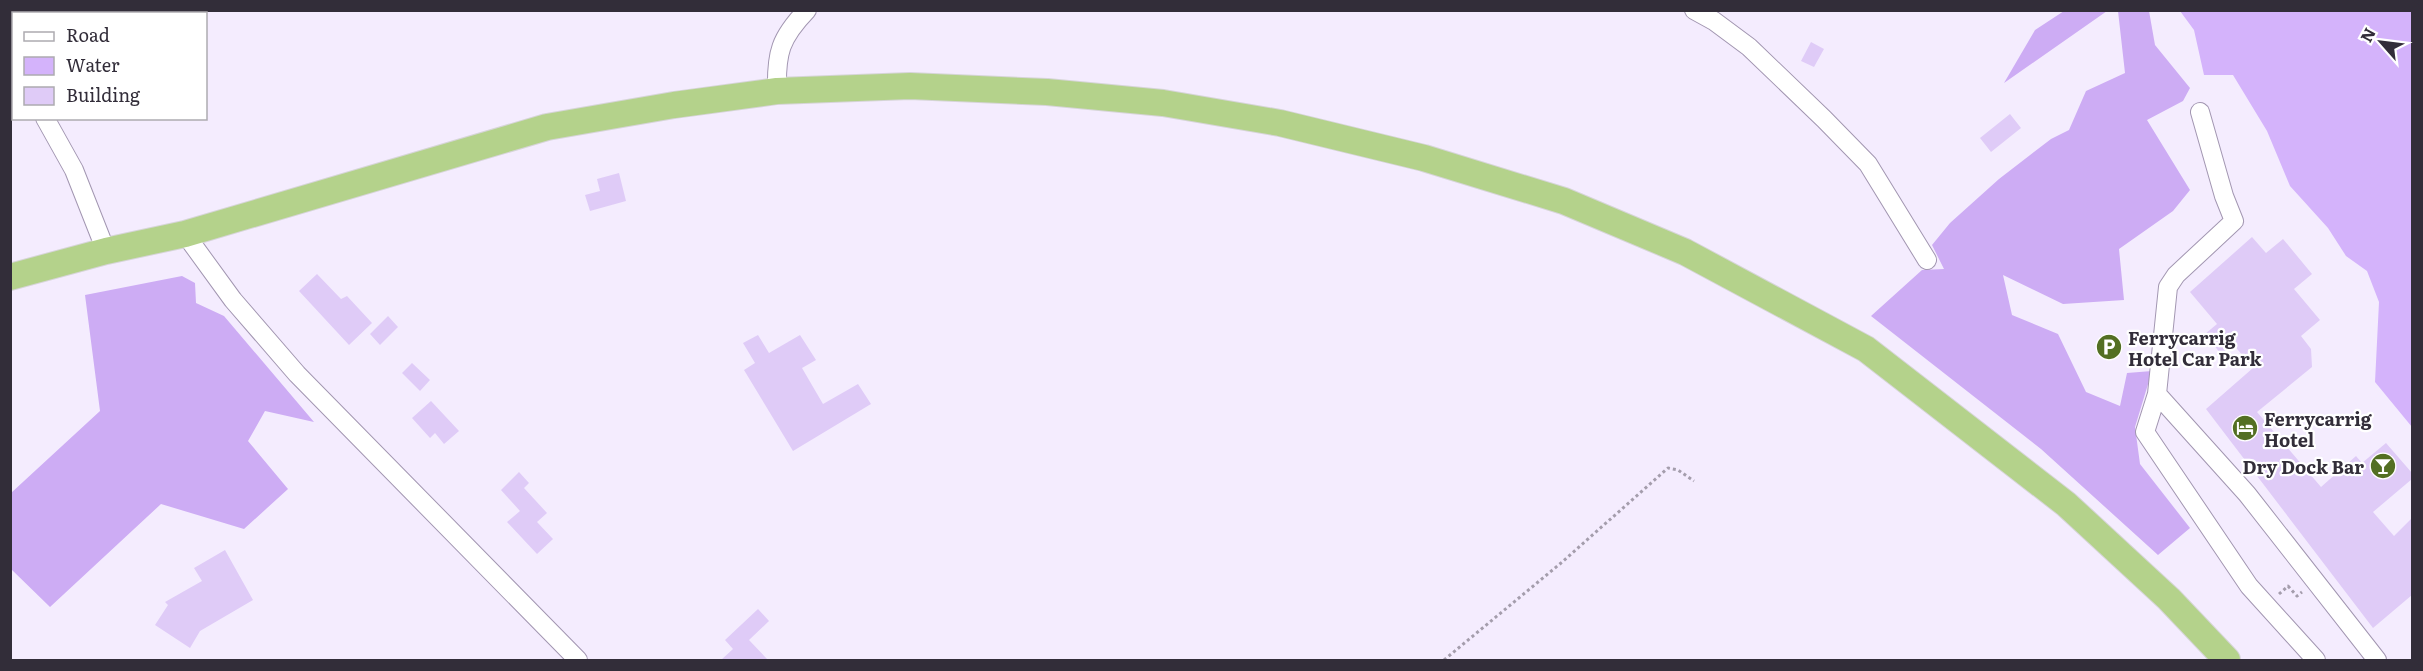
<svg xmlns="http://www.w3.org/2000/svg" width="2423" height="671" viewBox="0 0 2423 671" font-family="Literata,serif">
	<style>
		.forest { fill: #cdacf4 }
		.water { fill: #d4b3fb }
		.building { fill: #dfcbf7 }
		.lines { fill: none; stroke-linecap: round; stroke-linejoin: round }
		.minor-casing { stroke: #a296b1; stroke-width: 20 }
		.highway-casing { stroke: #d6d5d7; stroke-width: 28 }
		.path { stroke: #a49dac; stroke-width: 3; stroke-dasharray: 3 3; stroke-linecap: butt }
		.minor { stroke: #fff; stroke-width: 18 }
		.highway { stroke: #b4d28b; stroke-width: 26 }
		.labels { text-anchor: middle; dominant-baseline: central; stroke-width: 4.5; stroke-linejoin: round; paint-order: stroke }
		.poi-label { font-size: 18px; font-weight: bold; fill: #322d39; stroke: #fff; text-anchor: start }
	</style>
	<rect width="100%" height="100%" fill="#f4ecfe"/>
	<path class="forest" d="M2064,11H2107L2004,83L2035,30Z
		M2118,11H2149L2155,45L2190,88L2183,101L2147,120L2190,190L2173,211L2119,249L2124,300L2063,304L2003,275L2012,315L2058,334L2086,392L2120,406L2127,373L2152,371L2135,427L2140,464L2190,528L2158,555L2041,449L1871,316L1922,270L1944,269L1932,245L1950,223L1999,179L2051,139L2069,130L2086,91L2125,73Z
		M182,276L195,283L196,303L224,316L314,422L265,411L248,441L288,489L244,529L161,504L50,607L11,569V493L100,411L85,295Z"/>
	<path class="water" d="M2180,11H2412V427L2375,382L2379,302L2367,271L2346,256L2328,228L2290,186L2267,131L2233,75H2204L2194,30Z"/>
	<path class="building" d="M1811,42L1824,49L1814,67L1801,61Z
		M2010,114L2021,128L1991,152L1980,138Z
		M619,173L626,201L590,211L585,195L600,191L597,179Z
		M2252,237L2266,253L2283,239L2312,274L2294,289L2320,320L2301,336L2311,349L2312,367L2257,412L2321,487L2356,456L2362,463L2386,443L2412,473V479L2373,512L2394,536L2412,518V595L2373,628L2206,409L2253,368L2233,344L2221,354L2205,334L2217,324L2190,292Z
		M317,274L341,299L347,296L372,323L349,345L299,291Z
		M388,316L398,327L380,345L370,334Z
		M758,335L769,353L800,335L816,360L802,368L823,404L858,384L871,404L793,451L744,370L755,363L743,343Z
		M412,363L430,380L420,391L402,373Z
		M431,401L459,431L444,444L435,433L430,438L412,418Z
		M519,472L529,483L524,488L547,513L537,522L553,539L537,554L507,522L520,511L501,490Z
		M225,550L253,600L200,631L190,648L155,625L168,605L165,602L202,581L194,568Z
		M758,609L769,621L749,640L768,660H721L733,649L725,640Z"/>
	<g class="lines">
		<g class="minor-casing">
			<path id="minor" d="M1694,10L1714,21L1749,47L1824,119L1868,164L1927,260
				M10,79L14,82
				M777,91C776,53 780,38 807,10
				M2200,112L2224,196L2234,221L2176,275L2168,287L2157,394L2145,432L2249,586L2316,660
				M45,118L74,170L106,251
				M185,234L233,300L297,374L578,660
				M2157,394L2247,494L2377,660"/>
		</g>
		<g class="highway-casing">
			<path id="highway" d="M10,277L106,251L185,234L547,127L674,105L777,91L910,86L1047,92L1163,103L1280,123L1424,158L1564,201L1685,252L1866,349L2066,504L2169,599L2227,660"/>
		</g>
		<path class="path" d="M2279,594L2288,586L2297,596L2302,592
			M1444,660L1561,563L1668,468L1678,470L1694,481"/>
		<use href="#minor" class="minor"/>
		<use href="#highway" class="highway"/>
	</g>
	<defs>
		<g id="parking-disc" transform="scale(1.35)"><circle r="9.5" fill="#536f23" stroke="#fff"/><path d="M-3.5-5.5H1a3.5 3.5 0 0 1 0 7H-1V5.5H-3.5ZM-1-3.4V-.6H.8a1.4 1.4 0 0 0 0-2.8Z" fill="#fff"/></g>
		<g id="hotel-disc" transform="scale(1.35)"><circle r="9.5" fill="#536f23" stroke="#fff"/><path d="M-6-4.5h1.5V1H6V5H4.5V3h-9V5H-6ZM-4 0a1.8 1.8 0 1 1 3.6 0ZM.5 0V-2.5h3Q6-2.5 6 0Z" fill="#fff"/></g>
		<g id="bar-disc" transform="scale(1.35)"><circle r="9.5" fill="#536f23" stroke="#fff"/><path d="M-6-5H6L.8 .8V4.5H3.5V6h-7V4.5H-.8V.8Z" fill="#fff"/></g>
	</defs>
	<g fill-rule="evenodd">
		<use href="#parking-disc" x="2109" y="347"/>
		<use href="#hotel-disc" x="2245" y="428"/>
		<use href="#bar-disc" x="2383" y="466"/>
	</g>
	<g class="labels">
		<g class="poi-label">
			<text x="2128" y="337">Ferrycarrig<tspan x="2128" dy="21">Hotel Car Park</tspan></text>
			<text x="2264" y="418">Ferrycarrig<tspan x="2264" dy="21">Hotel</tspan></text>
			<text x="2364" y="466" text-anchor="end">Dry Dock Bar</text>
		</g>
	</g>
	<rect width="2423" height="671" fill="none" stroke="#322d39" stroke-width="24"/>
	<rect x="12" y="12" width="195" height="108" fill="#ffffff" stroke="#adabb0" stroke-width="1.5"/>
	<rect x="24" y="32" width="30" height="9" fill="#ffffff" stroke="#adabb0" stroke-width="1.5"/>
	<text x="66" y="42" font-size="18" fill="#322d39">Road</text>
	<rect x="24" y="57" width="30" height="18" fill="#d4b3fb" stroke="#adabb0" stroke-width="1.5"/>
	<text x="66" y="72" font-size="18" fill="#322d39">Water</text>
	<rect x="24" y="87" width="30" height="18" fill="#dfcbf7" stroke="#adabb0" stroke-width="1.5"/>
	<text x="66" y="102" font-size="18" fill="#322d39">Building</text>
	<g transform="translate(2381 42) rotate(298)" stroke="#ffffff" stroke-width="4.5" paint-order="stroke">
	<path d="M0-4.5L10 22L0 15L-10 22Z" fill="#322d39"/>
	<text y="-9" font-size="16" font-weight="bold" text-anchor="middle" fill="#322d39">N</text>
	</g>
</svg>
